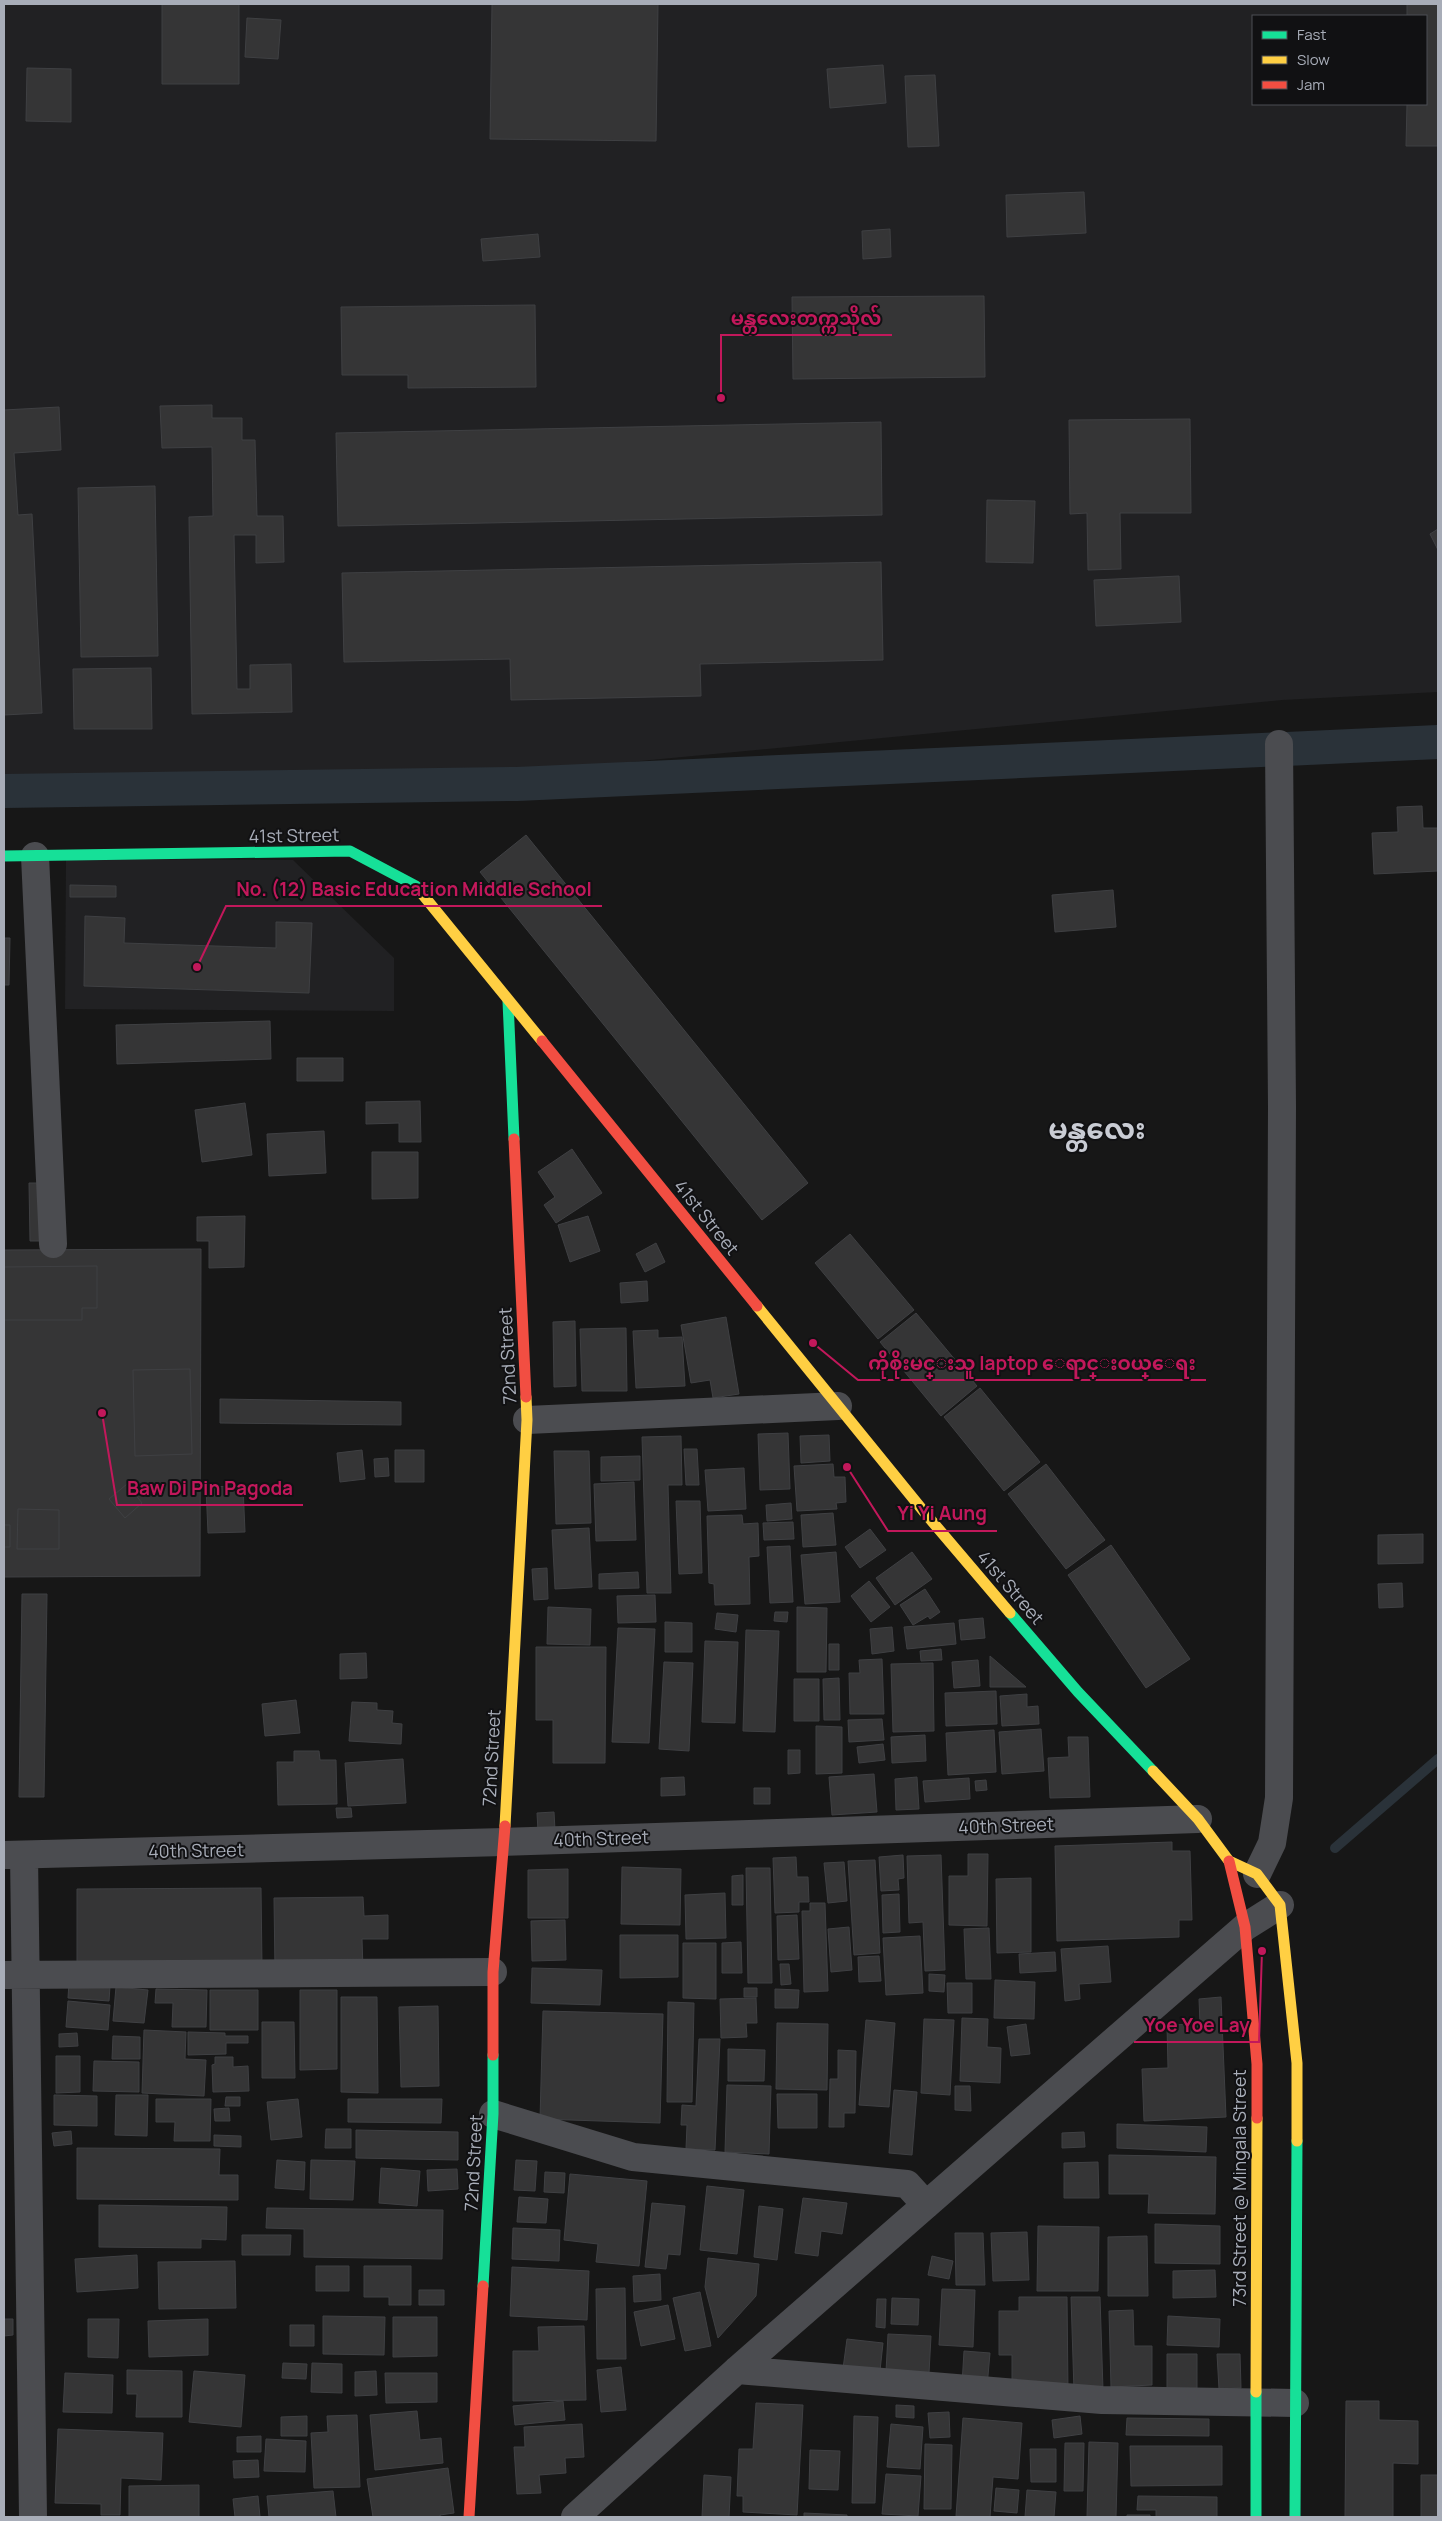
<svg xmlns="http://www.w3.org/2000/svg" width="1442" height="2521" viewBox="0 0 1442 2521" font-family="Manrope,'Noto Sans Myanmar',sans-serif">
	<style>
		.built { fill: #212123; fill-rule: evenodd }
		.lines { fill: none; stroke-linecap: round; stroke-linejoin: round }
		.stream { stroke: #2a3239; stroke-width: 10 }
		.canal { stroke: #2a3239; stroke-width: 34 }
		.building { fill: #353536; stroke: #3f4043 }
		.street { stroke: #4b4c50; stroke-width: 28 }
		.fast { stroke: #16e098; stroke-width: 11 }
		.slow { stroke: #ffcf43; stroke-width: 11 }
		.jam { stroke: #f24e42; stroke-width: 11 }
		.labels { text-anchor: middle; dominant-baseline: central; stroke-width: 4; stroke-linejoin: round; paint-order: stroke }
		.street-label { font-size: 18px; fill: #a8adb8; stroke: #111113 }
		.town-label { font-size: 28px; font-weight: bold; fill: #c9ccd4; stroke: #111113 }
		.leader { fill: none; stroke: #c2185b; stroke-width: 2 }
		.callout-dot { fill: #c2185b; stroke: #111113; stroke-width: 2 }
		.callout-label { font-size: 19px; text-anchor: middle; font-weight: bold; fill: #c2185b; stroke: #111113; stroke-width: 4; stroke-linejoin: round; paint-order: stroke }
	</style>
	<rect width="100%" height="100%" fill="#171717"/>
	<path class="built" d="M4,4H1438V692L1282,700L377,786L4,799ZM1253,16H1426V104H1253Z
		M66,859L293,860L394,958V1011L65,1009Z"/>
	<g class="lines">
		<path class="stream" d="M1335,1848L1438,1759"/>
		<path class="canal" d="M4,791L517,784L1438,742"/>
	</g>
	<path class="building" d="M162,4H239V84H162Z
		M492,4H658L656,141L490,139Z
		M1407,4H1438V146H1406L1407,104H1426V16H1407Z
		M247,18L281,20L278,59L245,57Z
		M883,65L886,103L830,108L827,69Z
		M27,68L71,69V122L26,121Z
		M935,75L939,146L908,147L905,76Z
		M1084,192L1086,233L1007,237L1006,195Z
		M890,229L891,257L863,259L862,231Z
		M538,234L540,257L483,261L481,239Z
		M984,296L985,377L793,379L792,297Z
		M535,305L536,387L408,388V375H342L341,307Z
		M212,405V418H242V440H255L257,516H283L284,562L256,563V535H234L237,689H250V665L291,664L292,712L192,714L189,517L213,516L212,447L162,448L160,406Z
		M59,407L61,450L14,453L18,515L32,514L42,713L4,715V410Z
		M1190,419L1191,513H1120L1121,569L1088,570L1087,513L1070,514L1069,420Z
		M881,422L882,515L338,526L336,433Z
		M155,486L158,656L81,657L78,488Z
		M987,500L1035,501L1033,563L986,562Z
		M1438,529V550L1430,534Z
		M881,562L883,660L700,664L701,696L511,700L510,659L344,662L342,573Z
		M1179,576L1181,622L1096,626L1094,580Z
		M151,668L152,729H74L73,669Z
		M1422,806L1423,828H1438V871L1374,874L1372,833L1398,832L1397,807Z
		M526,835L808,1183L762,1220L480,872Z
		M70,885L116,886V897H70Z
		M1113,890L1116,927L1055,932L1052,895Z
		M85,916L125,918L124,943L276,948V922L312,923L309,993L84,986Z
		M4,938H10L9,985H4Z
		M270,1021L271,1059L117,1064L116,1025Z
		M297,1058H343V1081H297Z
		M420,1101L421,1142H399V1123L366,1124V1102Z
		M245,1103L252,1155L202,1162L195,1110Z
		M324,1131L326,1173L269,1176L267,1134Z
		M572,1149L602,1193L556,1223L544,1205L555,1197L538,1172Z
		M372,1152H418V1198L372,1199Z
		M29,1183H46L47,1241H30Z
		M245,1216L244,1267L209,1268V1241H197V1217Z
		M588,1216L600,1251L570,1262L558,1225Z
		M850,1234L914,1310L878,1339L815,1263Z
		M656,1243L665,1262L645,1272L636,1254Z
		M201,1249L200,1576L4,1577V1250Z
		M97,1266V1308H82V1320H4V1267Z
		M647,1281L648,1301L621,1303L620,1283Z
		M916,1313L977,1386L941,1416L880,1342Z
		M726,1317L739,1394L713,1398L710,1380L691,1383L681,1325Z
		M575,1321L576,1386L554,1387L553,1322Z
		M626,1328L627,1391H582L580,1329Z
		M658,1330V1338L682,1337L685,1386L636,1388L633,1331Z
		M190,1369L192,1454L135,1456L133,1370Z
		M980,1388L1040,1462L1004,1491L944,1417Z
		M220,1399L401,1402V1425L220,1423Z
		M788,1433L790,1489L760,1490L758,1434Z
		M829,1435L830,1461L801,1463L800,1436Z
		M681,1436L682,1485H668L671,1593H647L642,1437Z
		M684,1449H697L699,1485H686Z
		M362,1450L365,1479L340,1482L337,1453Z
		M395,1450H424V1482H395Z
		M554,1451H589L591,1523L556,1524Z
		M640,1456V1480L601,1481V1457Z
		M388,1458L389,1476L375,1477L374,1459Z
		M833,1464L834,1477H845L846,1502L836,1503L837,1509L797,1511L794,1466Z
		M1046,1464L1105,1540L1066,1569L1008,1494Z
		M744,1468L746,1509L708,1511L705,1470Z
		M634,1482L636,1540L596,1541L594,1484Z
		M127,1484L142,1503L125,1518L109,1499Z
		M243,1486L245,1532L208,1533L206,1487Z
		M676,1501H700L702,1573L679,1574Z
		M791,1503L792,1519L767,1521L766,1505Z
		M18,1509L59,1510V1549H17Z
		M833,1513L836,1545L803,1547L801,1515Z
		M742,1515L743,1524L758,1523L759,1556L749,1557L750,1604L715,1605L714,1584L709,1583L707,1516Z
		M793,1522L794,1539L764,1540L763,1523Z
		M4,1525H10V1547H4Z
		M589,1528L592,1587L555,1589L552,1530Z
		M870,1529L886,1550L860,1568L845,1547Z
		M1423,1534V1563L1378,1564V1535Z
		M1111,1545L1190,1659L1146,1688L1068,1575Z
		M790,1546L793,1602L770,1603L767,1547Z
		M836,1552L840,1602L805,1604L801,1555Z
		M912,1552L932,1579L895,1605L876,1578Z
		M547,1568L548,1599L534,1600L532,1569Z
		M638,1572L639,1588L599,1589V1574Z
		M869,1581L890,1607L871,1622L851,1596Z
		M1402,1583L1403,1607L1379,1608L1378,1584Z
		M925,1589L940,1612L930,1619L928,1616L913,1625L900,1605Z
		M22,1594H47L44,1797H19Z
		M655,1595L656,1622L618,1623L617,1596Z
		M548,1607L591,1609L590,1645L547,1644Z
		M797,1607L827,1608L826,1672H797Z
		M775,1612H788L787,1622L774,1621Z
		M717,1613L738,1615L736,1632L715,1629Z
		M983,1618L985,1638L961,1640L959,1620Z
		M665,1622L692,1623V1652H665Z
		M954,1623L956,1644L907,1649L904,1627Z
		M892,1627L894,1651L872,1654L870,1629Z
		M618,1628L655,1629L649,1743L612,1742Z
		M746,1630L779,1631L775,1732L743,1731Z
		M705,1641L738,1642L735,1723L702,1722Z
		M829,1644H839V1670H829Z
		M536,1647H606L605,1763H553V1720H536Z
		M941,1649L942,1660L921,1661L920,1651Z
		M366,1653L367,1678L340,1679V1654Z
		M990,1656L1026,1687H990Z
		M882,1659L884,1714H850L849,1673H860L859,1660Z
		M978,1660L980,1686L954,1688L952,1662Z
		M664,1662L693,1663L689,1751L659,1749Z
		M933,1663L934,1731L893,1732L891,1664Z
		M839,1678L840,1720H824L823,1679Z
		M794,1679H819V1721H794Z
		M996,1691L997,1724L946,1726L945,1693Z
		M1027,1694V1707L1038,1706L1039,1724L1002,1726L1000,1696Z
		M296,1700L300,1733L265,1736L262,1704Z
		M352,1702L377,1703V1710L393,1711L392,1723L402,1724L401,1744L349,1741Z
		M882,1719L884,1740L849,1742L848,1720Z
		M816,1726L842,1727V1773L816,1774Z
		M1041,1729L1044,1771L1002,1774L999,1732Z
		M994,1730L996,1772L948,1775L946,1733Z
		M925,1735L926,1761L892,1763L891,1737Z
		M1068,1737H1088L1090,1797L1050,1798L1048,1758L1069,1757Z
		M883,1744L885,1760L859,1763L857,1747Z
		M788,1750H800V1773L788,1774Z
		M294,1751H319L320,1760H336L337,1804L278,1805L277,1762H294Z
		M403,1759L406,1803L348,1806L345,1763Z
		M874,1774L877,1812L832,1815L829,1777Z
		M684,1777L685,1795L661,1796V1778Z
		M917,1777L919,1809L896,1810L895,1779Z
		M969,1778L970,1799L925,1802L923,1781Z
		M986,1780L987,1790L976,1791L975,1781Z
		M754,1788H770V1804H754Z
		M336,1808H351L352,1817L337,1818Z
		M554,1812L555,1830L538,1831L537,1813Z
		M1172,1842V1851H1190L1192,1920H1179V1937L1057,1941L1055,1846Z
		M968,1854H988L987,1926L949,1925V1876H968Z
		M903,1855L904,1878L898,1879L899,1890L881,1891L879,1857Z
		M941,1855L945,1970L925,1971L923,1922L909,1923L907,1856Z
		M796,1857L797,1877H808L809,1902H799V1912L775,1913L773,1858Z
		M875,1860L880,1953L854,1955L848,1861Z
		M844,1862L847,1901L828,1903L824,1863Z
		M622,1867L681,1869L680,1925L621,1924Z
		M746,1868H770L772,1983H748Z
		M568,1869V1918H528V1870Z
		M743,1875V1905H732V1876Z
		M1031,1878V1952L997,1953L996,1879Z
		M261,1888L262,1967H77V1889Z
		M725,1893L726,1938L686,1939L685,1895Z
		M899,1894L900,1932L883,1933L882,1895Z
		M363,1897L364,1916L388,1915V1939H362L363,1969L275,1970L274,1898Z
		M810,1903H825L828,1991L804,1992L802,1911H810Z
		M797,1915L799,1959L778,1960L777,1916Z
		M565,1920L566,1960L532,1961L531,1921Z
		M849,1927L852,1970L831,1972L828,1929Z
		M989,1928L991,1979H966L964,1929Z
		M620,1935H678V1977L620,1978Z
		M920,1936L923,1993L886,1995L883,1938Z
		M741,1942L742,1973H722V1943Z
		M683,1943H716V1999L683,1998Z
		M1108,1946L1111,1982L1079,1984L1080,1999L1065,2001L1061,1949Z
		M1055,1952L1056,1971L1020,1973L1019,1954Z
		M879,1956L881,1981L859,1982L858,1957Z
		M780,1964H789L791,1984L781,1985Z
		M532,1968L602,1970L600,2005L531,2003Z
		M929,1974L945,1975L944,1992L929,1991Z
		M995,1980L1035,1982L1034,2019L994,2018Z
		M69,1982L110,1986L109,2001L68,1998Z
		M947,1983H972V2013H948Z
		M116,1987L148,1990L144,2023L113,2021Z
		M744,1988H757V1997H744Z
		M156,1989L207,1990L206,2027H172L173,2003H155Z
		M775,1989L799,1990L798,2008H775Z
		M210,1990H258V2030H210Z
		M300,1990H337V2069L300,2070Z
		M341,1997H377L378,2093L341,2092Z
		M1221,1997L1226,2117L1144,2121L1142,2069L1168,2068L1167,2025L1200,2024L1199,1999Z
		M756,1998L757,2023H746L747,2037L721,2038L720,1999Z
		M68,2001L110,2005L108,2030L66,2027Z
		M668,2002L694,2003L692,2102H667Z
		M438,2006L439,2086L401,2087L399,2007Z
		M543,2011L663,2014L660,2123L540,2119Z
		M962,2018L988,2019L987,2047L1001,2048L1000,2083L960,2081Z
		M924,2019L954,2020L950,2095L921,2093Z
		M866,2020L895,2023L889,2107L859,2105Z
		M262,2022H294L295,2078H262Z
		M777,2023L828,2024L827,2090L776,2089Z
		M1026,2024L1030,2054L1011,2056L1007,2027Z
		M144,2030L186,2032L185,2059L206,2060L204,2096L142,2093Z
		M188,2032L225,2033V2036H248V2043H226V2054L188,2055Z
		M77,2033L78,2046L59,2047V2034Z
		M113,2036L140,2037V2059H112Z
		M699,2039H720L715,2150L686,2149L687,2125H681L682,2105L696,2106Z
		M728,2049L765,2050L764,2081H728Z
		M838,2050L856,2051L855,2113H844V2127H829L830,2079H838Z
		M56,2056H80V2092L56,2093Z
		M215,2057H233V2067L248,2066L249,2091L213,2092L212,2065L215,2064Z
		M94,2061L139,2062V2092L93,2091Z
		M727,2085L771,2086L769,2154L725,2152Z
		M955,2086H970L971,2111L955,2110Z
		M894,2090L917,2092L912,2155L889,2153Z
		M777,2094H817V2128H778Z
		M54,2095L97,2096V2126L54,2125Z
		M116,2095H148L147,2136L115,2135Z
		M226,2097H240V2106H225Z
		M156,2099H211L210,2141H174L175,2122H156Z
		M298,2099L302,2137L271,2140L267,2102Z
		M348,2099H442L441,2123L348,2122Z
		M229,2108L230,2121H215L214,2109Z
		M1117,2124L1207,2127L1206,2152L1117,2148Z
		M326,2129H351V2148H325Z
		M356,2130L458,2132V2160L356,2158Z
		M71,2131L72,2144L54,2146L52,2133Z
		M1084,2132L1085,2147L1062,2148V2133Z
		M214,2135L241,2136V2147L214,2146Z
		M77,2148L220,2149L219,2175H238V2200L77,2199Z
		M1109,2155L1216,2157L1215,2214L1148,2213L1149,2194H1109Z
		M277,2160L305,2162L304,2190L275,2188Z
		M311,2160L355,2161L353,2200L310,2199Z
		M516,2160L537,2161L535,2191L514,2190Z
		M1098,2162L1099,2198H1064V2163Z
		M381,2168L420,2171L417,2206L379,2203Z
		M457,2169L458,2189L428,2191L427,2170Z
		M545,2172L565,2173L564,2193L544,2192Z
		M570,2174L647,2181L639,2266L596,2262L598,2244L564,2240Z
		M707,2186L744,2190L737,2254L700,2250Z
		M519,2197L548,2199L546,2223L517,2222Z
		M803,2198L847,2203L842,2234L821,2231L818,2256L795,2253Z
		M652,2203L685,2206L680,2255L668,2254L666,2269L645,2267Z
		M99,2205L227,2207L226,2240L201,2239V2248L99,2247Z
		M759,2206L783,2209L777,2260L754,2257Z
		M267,2208L443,2210L442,2259L304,2257V2229L266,2228Z
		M1155,2224L1220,2226V2264L1155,2263Z
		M1038,2226L1099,2227L1098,2291H1037Z
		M513,2228L560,2230L559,2261L512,2259Z
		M1027,2232L1029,2280L993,2281L991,2233Z
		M955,2233H983L985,2285H956Z
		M242,2235H291L290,2255H242Z
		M1147,2236L1148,2296H1108V2237Z
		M137,2255L138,2288L77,2292L75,2259Z
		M932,2256L953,2261L949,2279L928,2275Z
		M708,2258L759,2264L756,2296L718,2338L705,2287Z
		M235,2261L236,2308L159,2309L158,2262Z
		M316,2266H349V2291H316Z
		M364,2266H411V2305H389V2297H364Z
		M512,2267L589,2271L587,2320L510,2316Z
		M1215,2270L1216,2297L1173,2298V2271Z
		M660,2274L661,2300L634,2302L633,2276Z
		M625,2288L626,2359H597L596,2289Z
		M942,2289L975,2290L973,2347L939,2345Z
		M419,2290H444V2305H419Z
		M700,2292L711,2346L685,2351L673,2298Z
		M1019,2297H1067L1068,2392L1012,2383V2355H999V2311H1019Z
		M1071,2297H1100L1103,2390L1074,2391Z
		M892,2298L919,2299L918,2325L891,2324Z
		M877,2299H886L885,2328L876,2327Z
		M668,2305L675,2339L641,2346L634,2312Z
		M1133,2310L1134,2346H1152V2385L1111,2387L1109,2311Z
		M323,2316L385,2317L384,2355L323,2354Z
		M1168,2316L1220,2319L1219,2347L1167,2345Z
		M393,2317H437V2356L393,2357Z
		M4,2319H13V2335L4,2336Z
		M88,2319H119L118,2358L88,2357Z
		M208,2319V2355L149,2357L148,2321Z
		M290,2325H314V2346H290Z
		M584,2326L586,2400L513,2401V2351H539L538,2327Z
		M888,2334L931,2336L929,2373L886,2372Z
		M847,2339L883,2343L879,2380L842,2376Z
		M964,2351L990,2353L987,2387L962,2384Z
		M1167,2354H1197V2396H1167Z
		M1217,2354H1240L1241,2388L1219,2389Z
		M283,2363L307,2364L306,2379L282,2378Z
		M312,2363L342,2364V2393L311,2392Z
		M621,2367L626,2410L601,2412L597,2370Z
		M127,2370L182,2371V2417H136L137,2394H127Z
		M194,2371L245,2375L241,2427L189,2422Z
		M376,2371L377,2395L355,2396V2372Z
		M65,2373L113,2375L112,2413L63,2412Z
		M385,2373H437V2402L386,2403Z
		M563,2401L565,2420L515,2425L513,2406Z
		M1346,2401H1379V2420L1418,2421V2464L1393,2463V2517H1345Z
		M756,2403L803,2405L797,2515L743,2512V2496H737L739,2449H753Z
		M896,2405L914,2406V2418L896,2417Z
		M417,2411L420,2440L441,2438L443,2463L375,2470L370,2415Z
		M949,2412L950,2437L930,2438L928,2413Z
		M357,2415L360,2487L314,2488L311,2433L328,2432L327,2416Z
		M307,2416V2436H281V2417Z
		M854,2416L878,2417L875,2503H852Z
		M1080,2416L1082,2434L1054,2438L1052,2420Z
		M963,2418L1022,2423L1018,2479L993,2477L990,2517L956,2516Z
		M1127,2418L1209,2419V2436L1126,2435Z
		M582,2424L584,2457L565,2458L566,2473L539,2475L541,2493L517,2494L514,2447H525L524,2427Z
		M891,2424L923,2427L920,2469L887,2467Z
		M58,2429L163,2433L161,2480L121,2478L120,2515H101V2504L55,2503Z
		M261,2436V2452H237V2437Z
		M266,2439L306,2441L305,2472L264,2471Z
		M1089,2442L1118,2443L1116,2517H1087Z
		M1065,2443H1084L1083,2491H1064Z
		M925,2444L952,2445L951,2509H924Z
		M1130,2446H1222V2485L1131,2486Z
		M1030,2449H1056V2482H1031Z
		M810,2450L840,2451L838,2490L809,2489Z
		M258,2460L259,2477L234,2478L233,2461Z
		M448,2468L454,2513L440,2515V2517H373L367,2479Z
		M886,2474L921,2476L918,2516L882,2514Z
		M704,2475L731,2477L729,2517H702Z
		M1421,2475H1438V2517H1421Z
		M199,2485V2517H129V2486Z
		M996,2488L1019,2490L1017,2513L994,2511Z
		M1027,2490L1056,2492L1054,2517H1025Z
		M333,2491L336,2517H269L267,2496Z
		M258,2496L260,2517H235L233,2499Z
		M1138,2496L1217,2497V2517H1156V2510H1137Z
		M804,2513L847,2515V2517H804Z
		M1127,2515H1150V2517H1127Z"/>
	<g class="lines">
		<path class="street" d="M35,856L53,1244
			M527,1420L838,1406
			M4,1855L504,1842L1198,1819
			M24,1855L33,2517
			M1257,1874L1272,1843L1279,1798L1282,1107L1279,744
			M4,1975L493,1972
			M493,2114L633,2157L907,2184L926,2205
			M737,2370L1102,2400L1295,2403
			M575,2517L737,2370L1076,2074L1245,1927L1280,1905"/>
		<path class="fast" d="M4,856L350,851L416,886L419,890
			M508,1001L514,1139
			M1010,1613L1078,1692L1153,1771
			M483,2286L493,2114V2055
			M1256,2517V2392
			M1295,2517L1297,2141"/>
		<path class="slow" d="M419,890L542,1041
			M757,1306L925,1513L1010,1613
			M1153,1771L1198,1819L1229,1861L1257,1874L1280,1905L1297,2063V2141
			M505,1826L527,1420L526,1397
			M1256,2392L1257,2118"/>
		<path class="jam" d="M542,1041L757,1306
			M514,1139L526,1397
			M1229,1861L1245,1927L1257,2064V2118
			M493,2055V1972L505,1826
			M469,2517L483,2286"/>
	</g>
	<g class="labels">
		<g class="street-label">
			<text transform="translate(294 835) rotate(-1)">41st Street</text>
			<text transform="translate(707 1217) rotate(51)">41st Street</text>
			<text transform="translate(507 1356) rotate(-93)">72nd Street</text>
			<text transform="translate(1011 1587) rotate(49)">41st Street</text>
			<text transform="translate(491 1758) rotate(-87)">72nd Street</text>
			<text transform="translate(1006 1825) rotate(-2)">40th Street</text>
			<text transform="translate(601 1838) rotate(-2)">40th Street</text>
			<text transform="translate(196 1850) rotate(-1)">40th Street</text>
			<text transform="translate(473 2163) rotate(-87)">72nd Street</text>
			<text transform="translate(1239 2188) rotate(-90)">73rd Street @ Mingala Street</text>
		</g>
		<g class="town-label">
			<text x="1097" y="1128">မန္တလေး</text>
		</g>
	</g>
	<path class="leader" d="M721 398L721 335H892M197 967L226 906H602M813 1343L858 1380H1206M102 1413L117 1505H303M847 1467L888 1531H997M1262 1951L1259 2042H1134"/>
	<g class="callout-dot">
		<circle cx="721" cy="398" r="5"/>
		<circle cx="197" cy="967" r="5"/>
		<circle cx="813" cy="1343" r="5"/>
		<circle cx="102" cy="1413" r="5"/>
		<circle cx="847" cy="1467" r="5"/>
		<circle cx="1262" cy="1951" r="5"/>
	</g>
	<g class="callout-label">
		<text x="806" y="325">မန္တလေးတက္ကသိုလ်</text>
		<text x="414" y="896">No. (12) Basic Education Middle School</text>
		<text x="1032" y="1370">ကိုစိုးမင္းသူ laptop ေရာင္းဝယ္ေရး</text>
		<text x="210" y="1495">Baw Di Pin Pagoda</text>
		<text x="942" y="1520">Yi Yi Aung</text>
		<text x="1197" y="2032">Yoe Yoe Lay</text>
	</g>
	<rect width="1442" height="2521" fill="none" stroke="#a8adb8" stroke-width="10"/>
	<rect x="1252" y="15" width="175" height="90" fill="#111113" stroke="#4d4f55"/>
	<rect x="1262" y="31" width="25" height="8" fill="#16e098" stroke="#4d4f55"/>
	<text x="1297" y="40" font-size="15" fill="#a8adb8">Fast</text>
	<rect x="1262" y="56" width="25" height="8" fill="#ffcf43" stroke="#4d4f55"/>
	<text x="1297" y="65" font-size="15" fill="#a8adb8">Slow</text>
	<rect x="1262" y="81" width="25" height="8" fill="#f24e42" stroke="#4d4f55"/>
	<text x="1297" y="90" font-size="15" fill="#a8adb8">Jam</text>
</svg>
